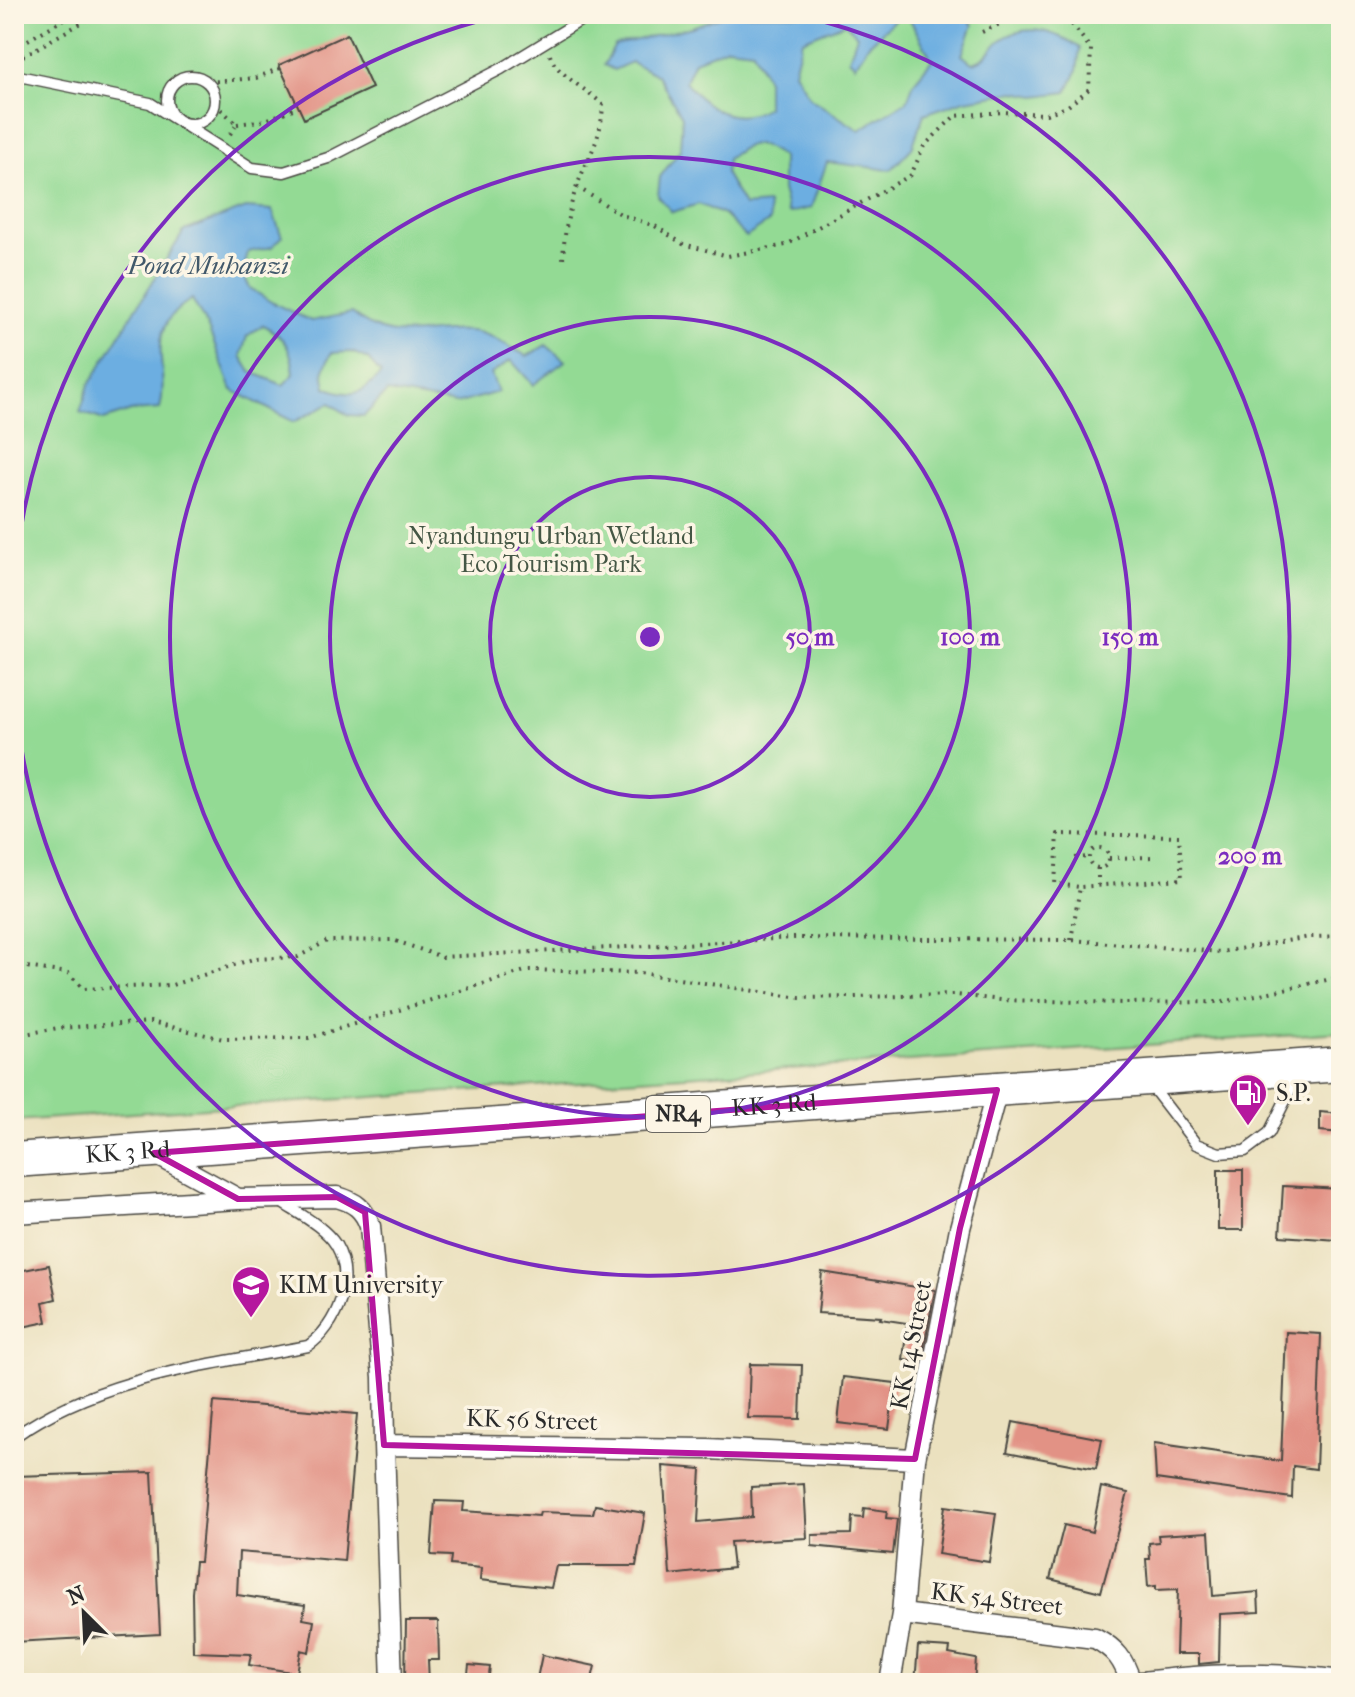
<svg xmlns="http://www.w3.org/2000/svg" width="1355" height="1697" viewBox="0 0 1355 1697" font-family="'IM FELL French Canon',serif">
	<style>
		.green { fill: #93da94; stroke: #5f8260; stroke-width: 2 }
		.water { fill: #6caee1; stroke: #4c6c86; stroke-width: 2; fill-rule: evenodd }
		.building { fill: #e29285 }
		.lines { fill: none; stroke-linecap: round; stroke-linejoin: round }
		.service-casing { stroke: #484641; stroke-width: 13 }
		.minor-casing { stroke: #484641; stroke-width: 23 }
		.trunk-casing { stroke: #484641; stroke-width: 37 }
		.path { stroke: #484641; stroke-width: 4; stroke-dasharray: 2 6; stroke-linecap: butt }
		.service { stroke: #fff; stroke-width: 10 }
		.minor { stroke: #fff; stroke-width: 20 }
		.trunk { stroke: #fff; stroke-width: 34 }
		.marked { fill: none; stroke: #b5179e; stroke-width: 6; stroke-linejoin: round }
		.ring { fill: none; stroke: #7b2cbf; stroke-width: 4 }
		.labels { text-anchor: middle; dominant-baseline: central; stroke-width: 7; stroke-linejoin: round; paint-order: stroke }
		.shield { fill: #fcf5e5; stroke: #6a6863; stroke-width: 2 }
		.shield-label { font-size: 22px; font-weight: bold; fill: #2b2b2b }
		.park-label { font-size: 24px; fill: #455745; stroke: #fcf5e5 }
		.poi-label { font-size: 24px; fill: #2b2b2b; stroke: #fcf5e5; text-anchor: start }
		.street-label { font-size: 24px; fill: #2b2b2b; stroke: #fcf5e5 }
		.water-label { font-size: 26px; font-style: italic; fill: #42596b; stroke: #fcf5e5 }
		.centre { fill: #7b2cbf; stroke: #fcf5e5; stroke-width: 4 }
		.ring-label { font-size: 24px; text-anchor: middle; font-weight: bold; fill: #7b2cbf; stroke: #fcf5e5; stroke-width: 7; stroke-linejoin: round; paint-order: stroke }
	</style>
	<rect width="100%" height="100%" fill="#fcf5e5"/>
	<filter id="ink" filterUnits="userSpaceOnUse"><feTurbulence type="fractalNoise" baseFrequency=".0125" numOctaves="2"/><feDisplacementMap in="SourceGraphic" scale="16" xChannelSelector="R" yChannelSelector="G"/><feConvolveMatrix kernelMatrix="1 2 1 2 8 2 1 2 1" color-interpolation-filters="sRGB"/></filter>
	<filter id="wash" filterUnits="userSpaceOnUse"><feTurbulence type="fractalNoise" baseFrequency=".006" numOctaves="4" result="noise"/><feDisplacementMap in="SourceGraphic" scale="32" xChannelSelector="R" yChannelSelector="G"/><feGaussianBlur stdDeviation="1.8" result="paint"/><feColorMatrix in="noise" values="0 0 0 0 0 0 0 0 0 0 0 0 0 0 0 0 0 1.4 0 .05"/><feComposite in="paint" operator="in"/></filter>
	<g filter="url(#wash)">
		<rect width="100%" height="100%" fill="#ebe1bf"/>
		<path class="green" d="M14,14H1341V1032L14,1121Z"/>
		<path class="water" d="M727,14H901L868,45L855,65L849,59L857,35L845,23L802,40L794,71L810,98L859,130L907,101L914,82L932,60L907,14H964L973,25L962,55L972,63C988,60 989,49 1001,40C1027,22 1056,32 1080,48L1077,71L1067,92L1036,96L1015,92L965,100L924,114L912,148L891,170L827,162L811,208L788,213L782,190V157C758,139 750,141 727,159L725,173L744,206L768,204L770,221L746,237L724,215L699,204L672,212L658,196L660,177L680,150L682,116L657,75L631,62L614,70L604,65L615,45L692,27ZM727,47L753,50L767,80V107C733,128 706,108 685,81L694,61Z
			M246,208L272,210L282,237L272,247L248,252L243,274L250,288L271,302L311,321L352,313C392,348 424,327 470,331C488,332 511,348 527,356L546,345L565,361L533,385L511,360L491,374L498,392L456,404L387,392L364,416L348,415L330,403L294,422L232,390L208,328L192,299C140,330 171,364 160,409L131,411L104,420L80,412L89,385L184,231ZM263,325C285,337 292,349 294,374L283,385L251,372L241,356L247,336ZM352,352L368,359L381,374C363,394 352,399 326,387L323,372L331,353Z"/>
		<g id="blocks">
			<path class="building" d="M347,34L372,88L304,119L279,65Z
				M1320,1112L1341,1114V1133L1320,1131Z
				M1218,1170H1243V1230H1218Z
				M1283,1186L1341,1189L1338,1240L1280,1236Z
				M49,1265L56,1299L43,1302L47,1322L22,1327L20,1313L14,1314V1272Z
				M822,1272L935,1290L921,1362L903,1360L907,1323L880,1319L881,1317L818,1313Z
				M1286,1332L1321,1334L1316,1469L1293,1466L1292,1498L1156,1479L1154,1443L1281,1461Z
				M750,1364L802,1365L800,1419L748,1418Z
				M843,1377L895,1383L889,1429L838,1423Z
				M214,1402L357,1414L344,1561L239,1552L237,1595L305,1605L303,1619L314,1621L309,1652L301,1650L297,1673L249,1665L251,1654L193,1652L192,1593L195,1562H200Z
				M1013,1422L1102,1439L1096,1469L1007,1452Z
				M663,1466L701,1469L698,1522L752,1517L751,1487L804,1484L807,1538L730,1542L733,1568L670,1575Z
				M152,1472L160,1634L14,1642V1476Z
				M1101,1487L1128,1493L1101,1592L1050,1579L1064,1525L1092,1532Z
				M435,1501L464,1502L463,1511L539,1516L540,1512L593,1514L595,1505L645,1513L636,1566H556L551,1588L480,1580L481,1568L450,1565L451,1556L431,1555Z
				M945,1506L996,1513L989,1562L938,1554Z
				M864,1508L887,1511L886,1518L897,1519L893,1554L812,1546V1535L851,1534L852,1517L863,1518Z
				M1209,1532L1213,1596L1258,1592L1259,1612L1220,1614L1219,1662L1199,1664V1654H1176L1178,1589L1156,1590V1586L1148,1587L1146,1559H1150L1149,1543L1159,1542L1158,1535Z
				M406,1621H438L439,1660H428L429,1683H405Z
				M918,1646L950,1648L949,1654L976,1659L974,1683H915Z
				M542,1655L595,1666L591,1683H536Z
				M469,1665L490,1667L488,1683H467Z"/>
		</g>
	</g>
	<g filter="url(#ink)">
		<use href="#blocks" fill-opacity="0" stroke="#484641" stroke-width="2"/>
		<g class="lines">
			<g class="service-casing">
				<path id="service" d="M14,75L150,103L252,168L284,172L328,158L501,69L591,14
					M167 100a24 24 0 1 1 48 0a24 24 0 1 1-48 0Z
					M1149,1083L1196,1144L1219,1153L1245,1151L1269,1133L1299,1073
					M14,1437C98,1377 208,1365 308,1346C337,1326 356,1279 336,1245C324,1226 299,1214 281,1202"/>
			</g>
			<g class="minor-casing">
				<path id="minor" d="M154,1153L238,1199L337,1197C355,1202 364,1209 370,1226L383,1377L384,1445
					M14,1213L238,1199
					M902,1614L915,1459L960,1228L997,1090
					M392,1683L384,1445L708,1449L915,1459
					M890,1683L902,1614L1095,1638C1116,1649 1124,1660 1131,1683
					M1132,1683C1206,1674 1266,1671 1341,1681"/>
			</g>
			<g class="trunk-casing">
				<g id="trunk">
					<path id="s1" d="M14,1160L1341,1064"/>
				</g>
			</g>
			<path class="path" d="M982,32L1022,14
				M14,48L73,14
				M550,55C556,75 588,89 603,105C601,142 589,154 577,186C568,211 564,234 563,260
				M16,60L97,14
				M208,82L256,78L280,68
				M215,104L237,124L228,137
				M237,124L266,120L298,107
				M577,187L622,215L655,226L683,244L728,256L786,245L911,175L924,146L955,116L1003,112L1046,114L1068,106L1089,89L1091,49L1071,23L1047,18L1045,14
				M1089 858a10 10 0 1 1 20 0a10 10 0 1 1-20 0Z
				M1075,858L1088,857
				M1109,858L1156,857
				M1098,868V885
				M1071,940L1080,887L1055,884L1058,834L1179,836L1182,879L1080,887
				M14,971L19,966L68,973L84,989L172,985L253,959L298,957L327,941L393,940L442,957L794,938L1071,940L1221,952L1310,937L1341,936
				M14,1036L58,1028L151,1022L223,1039L309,1038L528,970L640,973L800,998L957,995L1001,1000L1124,1003L1223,1002L1341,977"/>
			<use href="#service" class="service"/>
			<use href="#minor" class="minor"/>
			<use href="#trunk" class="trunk"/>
		</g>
	</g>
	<path class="marked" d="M997,1090L960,1228L915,1459L384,1445L365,1212L337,1197L238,1199L154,1153Z"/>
	<g class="ring">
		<circle cx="650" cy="637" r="160"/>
		<circle cx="650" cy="637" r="320"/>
		<circle cx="650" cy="637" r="480"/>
		<path d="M15 570A639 639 0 0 1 506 14M794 14A639 639 0 1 1 15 704"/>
	</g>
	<defs>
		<g id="fuel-pin" transform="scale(2)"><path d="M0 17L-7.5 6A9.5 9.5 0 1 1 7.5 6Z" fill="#b5179e" stroke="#fcf5e5"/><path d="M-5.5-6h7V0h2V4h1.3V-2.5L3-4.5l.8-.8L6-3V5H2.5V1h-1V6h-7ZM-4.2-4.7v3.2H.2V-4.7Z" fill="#fff"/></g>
		<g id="school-pin" transform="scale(2)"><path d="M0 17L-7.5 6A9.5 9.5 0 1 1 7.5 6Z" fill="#b5179e" stroke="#fcf5e5"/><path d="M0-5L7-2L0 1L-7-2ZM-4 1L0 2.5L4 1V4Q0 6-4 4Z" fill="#fff"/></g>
	</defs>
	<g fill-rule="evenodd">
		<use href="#fuel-pin" x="1248" y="1093"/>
		<use href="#school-pin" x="251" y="1285"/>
	</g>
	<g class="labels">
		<rect class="shield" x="646" y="1096" width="64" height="36" rx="6"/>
		<g class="shield-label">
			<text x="678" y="1114">NR4</text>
		</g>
		<g class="park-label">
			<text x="551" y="536">Nyandungu Urban Wetland<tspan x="551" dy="28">Eco Tourism Park</tspan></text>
		</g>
		<g class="poi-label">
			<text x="1276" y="1093">S.P.</text>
			<text x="279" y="1285">KIM University</text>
		</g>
		<g class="street-label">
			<text stroke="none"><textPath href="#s1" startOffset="762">KK 3 Rd</textPath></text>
			<text stroke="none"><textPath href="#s1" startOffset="114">KK 3 Rd</textPath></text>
			<text transform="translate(911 1345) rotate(-79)">KK 14 Street</text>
			<text transform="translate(532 1420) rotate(2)">KK 56 Street</text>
			<text transform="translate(997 1599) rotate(7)">KK 54 Street</text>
		</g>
		<g class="water-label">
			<text x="208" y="265">Pond Muhanzi</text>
		</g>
	</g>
	<circle cx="650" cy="637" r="12" class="centre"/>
	<g class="ring-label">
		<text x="810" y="645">50 m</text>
		<text x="970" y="645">100 m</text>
		<text x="1130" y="645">150 m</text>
		<text x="1250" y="864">200 m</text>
	</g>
	<rect width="1355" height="1697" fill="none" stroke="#fcf5e5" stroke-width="48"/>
	<g transform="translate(84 1613) rotate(336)" stroke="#fcf5e5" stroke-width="6" paint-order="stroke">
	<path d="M0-6L14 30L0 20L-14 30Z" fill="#2b2b2b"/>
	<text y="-12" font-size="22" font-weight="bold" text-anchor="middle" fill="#2b2b2b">N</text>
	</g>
</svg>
